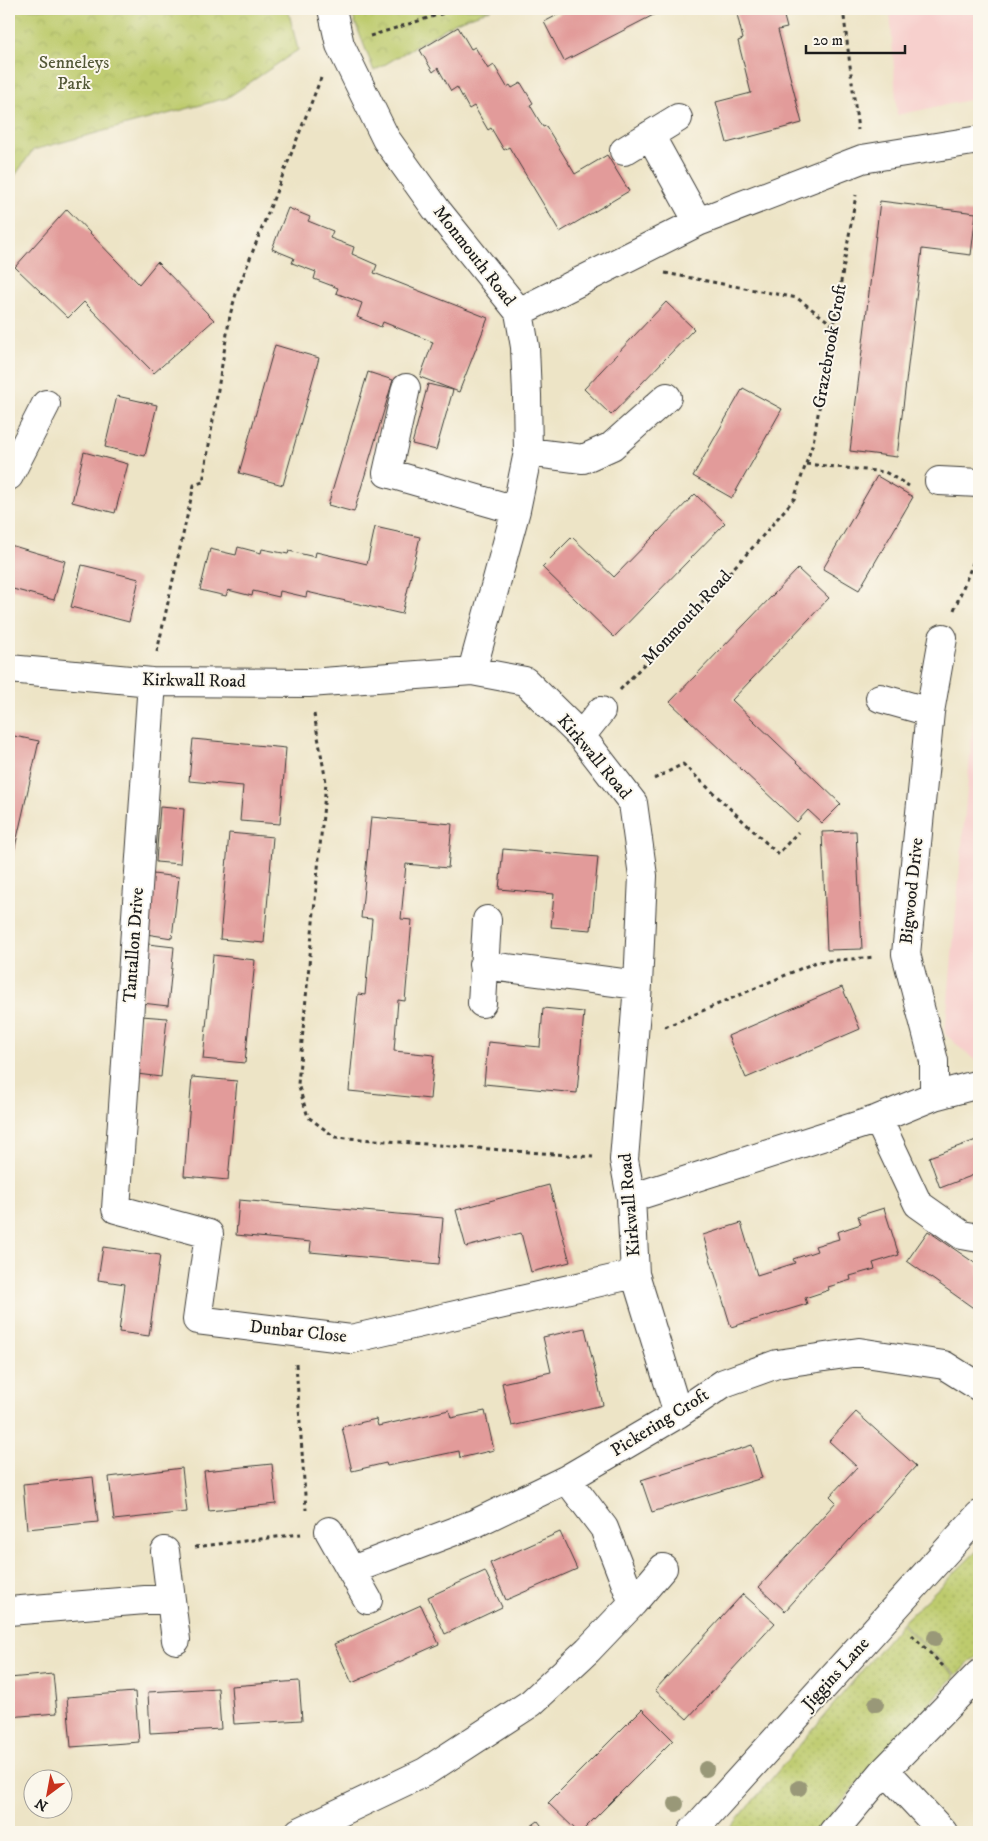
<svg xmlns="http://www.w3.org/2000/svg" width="988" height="1841" viewBox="0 0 988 1841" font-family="'IM FELL DW Pica',serif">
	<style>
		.built { fill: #f7d0cd }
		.grass { fill: url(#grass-dots); stroke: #6c7444 }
		.park { fill: url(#park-crowns); stroke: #6c7444 }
		.building { fill: #e29b9a }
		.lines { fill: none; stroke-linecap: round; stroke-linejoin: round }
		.minor-casing { stroke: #3b3a36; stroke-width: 30 }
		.path { stroke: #3b3a36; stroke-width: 3; stroke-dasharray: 4 4; stroke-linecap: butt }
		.minor { stroke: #fff; stroke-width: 28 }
		.tree { fill: #999878 }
		.labels { text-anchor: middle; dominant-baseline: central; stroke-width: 4; stroke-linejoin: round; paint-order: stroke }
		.park-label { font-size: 18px; fill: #545938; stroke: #fbf7ec }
		.street-label { font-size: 18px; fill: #1c1c1c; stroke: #fbf7ec }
	</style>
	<defs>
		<pattern id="grass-dots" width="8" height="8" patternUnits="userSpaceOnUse" patternTransform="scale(1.25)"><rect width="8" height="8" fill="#bdcb6d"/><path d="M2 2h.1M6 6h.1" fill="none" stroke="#a2ae5e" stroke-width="1.8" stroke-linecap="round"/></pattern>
		<pattern id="park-crowns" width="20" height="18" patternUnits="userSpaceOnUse" patternTransform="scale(1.25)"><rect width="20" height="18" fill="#bdcb6d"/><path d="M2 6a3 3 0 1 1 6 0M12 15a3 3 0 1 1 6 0" fill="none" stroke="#a2ae5e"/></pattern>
	</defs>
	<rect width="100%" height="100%" fill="#fbf7ec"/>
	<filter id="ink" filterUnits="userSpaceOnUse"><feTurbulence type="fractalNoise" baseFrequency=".02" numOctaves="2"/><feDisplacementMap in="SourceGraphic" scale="10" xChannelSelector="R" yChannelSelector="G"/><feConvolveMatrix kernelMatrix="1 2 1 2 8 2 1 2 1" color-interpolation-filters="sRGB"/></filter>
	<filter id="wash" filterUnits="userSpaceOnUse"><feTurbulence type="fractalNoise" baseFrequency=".0096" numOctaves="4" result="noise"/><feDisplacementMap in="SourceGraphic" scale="20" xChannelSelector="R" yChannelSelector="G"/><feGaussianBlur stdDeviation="1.12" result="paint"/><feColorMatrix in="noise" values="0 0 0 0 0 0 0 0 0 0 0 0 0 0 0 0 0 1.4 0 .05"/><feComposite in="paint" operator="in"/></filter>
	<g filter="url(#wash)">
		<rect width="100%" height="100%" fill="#ede4c6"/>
		<path class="built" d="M890,9H979V98L897,115Z
			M979,656V1064L945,1034Z"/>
		<path class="grass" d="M979,1549V1654L956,1675L902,1623Z
			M901,1624L955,1676L880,1757L816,1832H727Z"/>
		<path class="park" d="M9,9H288L298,50L227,98L33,150L9,184Z
			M350,9H492L456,22L374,71Z"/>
		<g id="blocks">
			<path class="building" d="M569,9H665L564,61L544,22Z
				M743,9H782L787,28L778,30L802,123L727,143L716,102L751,93L738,41L743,39L737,14L744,12Z
				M458,27L471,49L475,47L488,69L494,65L507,87L510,85L512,88L521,83L533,103L530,105L543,127L546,126L575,174L607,155L629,191L560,232L509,147L504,150L491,128L488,130L474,106L469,109L457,87L451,91L438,68L433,72L420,50Z
				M880,201L976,213L971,255L922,249L897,457L850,451Z
				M288,208L310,217L308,221L333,231L330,238L354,247L352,254L377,265L374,273L488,318L459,392L420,377L433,342L383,322L381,327L357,317L362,303L336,293L338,288L314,279L316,272L292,263L294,258L272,249Z
				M67,209L139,284L157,262L214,320L154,373L84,302L68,318L15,267Z
				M666,302L694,329L611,415L584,389Z
				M275,345L319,358L283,485L239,473Z
				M368,372L393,380L354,512L328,505Z
				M428,384L453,390L436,450L412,444Z
				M743,388L782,409L732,498L693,476Z
				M117,396L157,405L145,456L105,447Z
				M84,452L128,464L115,513L72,502Z
				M877,476L913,497L859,590L823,569Z
				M695,494L725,523L614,637L542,567L572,537L614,577Z
				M375,527L420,537L402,614L307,592L306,597L280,591L279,597L253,591L252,596L228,590L226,596L200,590L210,549L236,555L238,547L261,553L262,549L288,554L289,551L315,557L316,552L367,564Z
				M10,545L65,561L54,600L9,588Z
				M82,565L139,579L129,622L71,607Z
				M798,569L829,598L732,700L841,804L822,823L808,810L797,822L670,702Z
				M9,735L39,741L11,865L9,864Z
				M193,739L286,748L280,824L240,821L243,786L189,781Z
				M160,807L184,809L180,864L156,862Z
				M371,817L452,824L448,868L406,864L401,919L412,920L405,1001L398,1000L394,1051L434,1055L430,1099L349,1091L358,994L365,995L372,919L361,918Z
				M856,831L862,949L827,950L822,832Z
				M229,833L273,837L264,943L220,939Z
				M503,849L598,857L591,930L551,927L554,894L499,889Z
				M153,874L179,877L172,938L146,934Z
				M148,944L174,947L168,1006L142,1003Z
				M213,955L255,960L245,1063L203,1059Z
				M842,987L860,1029L746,1078L728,1036Z
				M543,1008L584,1012L577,1093L484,1084L488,1042L540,1047Z
				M142,1016L167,1018L161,1077L137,1074Z
				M192,1077L237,1081L228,1180L184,1176Z
				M979,1139V1173L940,1188L929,1157Z
				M549,1185L570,1262L531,1272L521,1233L466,1247L456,1210Z
				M239,1200L443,1218L439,1264L310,1252L311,1242L236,1235Z
				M884,1208L899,1255L873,1263L875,1269L850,1276L851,1280L828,1287L829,1290L805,1298L807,1304L731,1327L703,1235L741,1223L757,1275L795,1263L793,1259L817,1251L815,1246L839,1239L837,1232L861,1224L858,1216Z
				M928,1231L979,1266V1312L907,1261Z
				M103,1247L160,1255L149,1336L119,1332L125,1284L98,1280Z
				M585,1328L603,1405L512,1426L502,1383L551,1372L543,1337Z
				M449,1410L451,1418L485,1411L494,1450L460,1458L459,1451L387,1466L386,1463L352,1471L342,1427L376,1419L378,1426Z
				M856,1412L916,1466L785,1611L759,1587L836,1502L830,1496L857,1467L829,1441Z
				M752,1445L762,1478L652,1512L641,1480Z
				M272,1464L276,1504L209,1511L204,1471Z
				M182,1468L187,1512L114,1520L109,1477Z
				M93,1477L98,1522L27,1529L23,1484Z
				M560,1532L577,1569L506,1600L490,1563Z
				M485,1571L502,1607L445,1634L428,1597Z
				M743,1594L775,1623L687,1719L655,1690Z
				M421,1605L439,1644L352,1683L334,1644Z
				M53,1674L57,1713L9,1717V1678Z
				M299,1681L302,1720L234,1724L231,1686Z
				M218,1688L221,1729L150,1733L148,1692Z
				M135,1692L139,1742L71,1747L67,1697Z
				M642,1709L673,1740L581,1832H578L548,1803Z
				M538,1821L546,1832H523Z"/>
		</g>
	</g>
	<g filter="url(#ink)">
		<use href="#blocks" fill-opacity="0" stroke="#3b3a36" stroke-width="1"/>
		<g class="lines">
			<g class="minor-casing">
				<path id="minor" d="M332,9L340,45L386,139L436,209L519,312L525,347L527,395L528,452L516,510L472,671
					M650,135L698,222
					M624,151L678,118
					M519,312L698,222L862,159L979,140
					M406,388L387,473L516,510
					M528,452L583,459L612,446L667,397
					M9,476L46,404
					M939,481L979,483
					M9,669L152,682L309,683L472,671L525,681L581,736L633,803L643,876L638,985L624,1160L631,1198L635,1274L678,1414
					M152,682L116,1209L209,1234L197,1320L351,1339L635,1274
					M880,698L930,712
					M581,736L601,711
					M483,965L638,985
					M482,1003L487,920
					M934,1096V1061L906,954L930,712L943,638
					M878,1119L918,1204L962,1235L979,1238
					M631,1198L878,1119L934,1096L979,1084
					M567,1479L604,1528L633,1603
					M329,1531L368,1600
					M165,1551L176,1640
					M352,1570L476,1523L567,1479L678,1414L724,1383L777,1364L859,1352L944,1365L979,1387
					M9,1611L170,1598
					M885,1770L943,1832
					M299,1832L425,1772L531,1703L588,1650L633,1603L663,1568
					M692,1832L979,1515
					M833,1832L885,1770L979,1674"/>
			</g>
			<path class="path" d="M843,9L858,130
				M370,36L457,9
				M665,273L797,298L833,325
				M806,464L885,472L909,486
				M954,610L979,548
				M157,652L194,485L203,482L230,315L236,294L321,78
				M620,690L754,546L794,499L813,443L856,195
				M314,714L326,782L298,1084L308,1117L335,1137L593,1157
				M654,779L683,764L778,854L798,832
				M665,1027L816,962L875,957
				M296,1364L306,1510
				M195,1547L301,1534
				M912,1635L943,1666"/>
			<use href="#minor" class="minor"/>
		</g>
		<g class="tree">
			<circle cx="935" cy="1638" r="8"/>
			<circle cx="876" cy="1704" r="8"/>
			<circle cx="706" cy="1769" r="8"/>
			<circle cx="799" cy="1788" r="8"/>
			<circle cx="676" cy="1804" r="8"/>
		</g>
	</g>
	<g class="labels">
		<g class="park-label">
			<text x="74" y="63">Senneleys<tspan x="74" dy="21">Park</tspan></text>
		</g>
		<g class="street-label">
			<text transform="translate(474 256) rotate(52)">Monmouth Road</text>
			<text transform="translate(830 346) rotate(-80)">Grazebrook Croft</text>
			<text transform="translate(687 618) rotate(-47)">Monmouth Road</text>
			<text transform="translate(194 681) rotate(1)">Kirkwall Road</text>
			<text transform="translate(594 757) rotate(50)">Kirkwall Road</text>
			<text transform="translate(912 891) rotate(-84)">Bigwood Drive</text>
			<text transform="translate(134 945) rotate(-86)">Tantallon Drive</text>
			<text transform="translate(630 1205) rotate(-95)">Kirkwall Road</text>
			<text transform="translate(298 1332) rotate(6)">Dunbar Close</text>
			<text transform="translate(660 1423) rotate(-32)">Pickering Croft</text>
			<text transform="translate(836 1674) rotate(-48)">Jiggins Lane</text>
		</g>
	</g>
	<rect width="988" height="1841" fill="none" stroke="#fbf7ec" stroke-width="30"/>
	<g transform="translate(48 1794) rotate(212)"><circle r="24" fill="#fbf7ec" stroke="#a29f99"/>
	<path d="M0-4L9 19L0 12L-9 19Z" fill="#c8321e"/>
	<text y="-8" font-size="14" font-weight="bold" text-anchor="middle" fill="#1c1c1c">N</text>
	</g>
	<path d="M806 45v8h99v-8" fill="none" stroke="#1c1c1c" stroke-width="2.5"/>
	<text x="813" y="45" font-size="15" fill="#1c1c1c" stroke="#fbf7ec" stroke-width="4" paint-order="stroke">20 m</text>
</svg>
